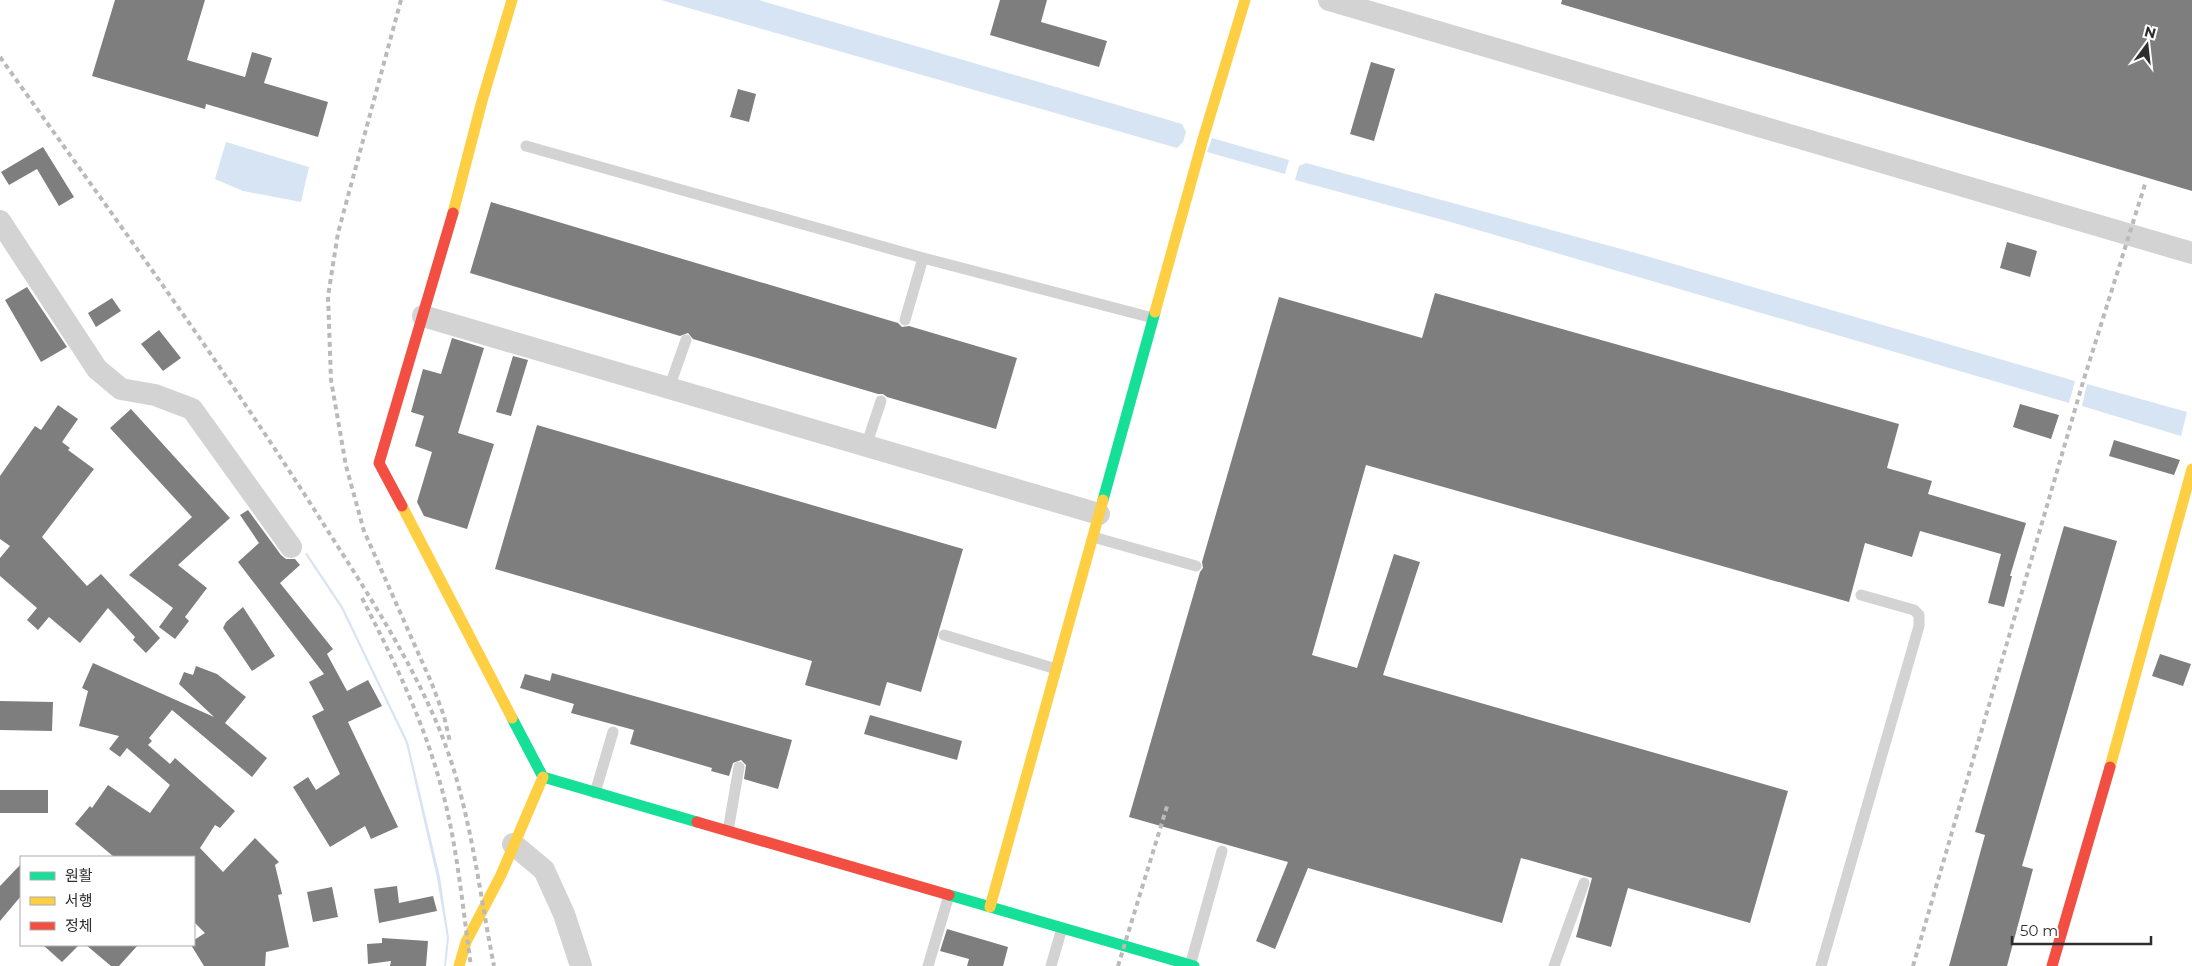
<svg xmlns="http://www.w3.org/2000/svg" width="2192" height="966" viewBox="0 0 2192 966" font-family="Montserrat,'Noto Sans KR',sans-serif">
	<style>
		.water { fill: #d7e4f3 }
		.building { fill: #7e7e7e }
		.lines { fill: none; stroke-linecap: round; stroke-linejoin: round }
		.lane { stroke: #d3d3d3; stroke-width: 11 }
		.street { stroke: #d3d3d3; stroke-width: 22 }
		.fast { stroke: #16e098; stroke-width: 11 }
		.slow { stroke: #ffcf43; stroke-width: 11 }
		.jam { stroke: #f24e42; stroke-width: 11 }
		.rail { stroke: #bababa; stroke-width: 4; stroke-dasharray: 5 4; stroke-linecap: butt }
	</style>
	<rect width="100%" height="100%" fill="#fff"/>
	<path class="water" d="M661,0H759L1172,121L1182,124L1186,132L1183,142L1177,148Z
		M1212,138L1289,160L1285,174L1207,152Z
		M226,142L309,167L301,202L243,191L215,179Z
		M1306,163L1643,255L2075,381L2069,403L1447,221L1295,180L1299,166Z
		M2087,384L2187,412L2181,436L2082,406Z
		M307,553L343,607L408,742L440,877L449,938L446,966H444L447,938L437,878L406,743L341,608L305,554Z"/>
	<path class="building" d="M115,0H205L187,60L245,77L252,52L272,58L264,83L328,102L318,137L206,104L205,109L92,76Z
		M1000,0H1047L1041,22L1107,41L1099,67L990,35Z
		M1562,0H2192V191L1561,4Z
		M1371,62L1395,69L1374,141L1350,134Z
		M738,89L756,94L749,122L730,117Z
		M43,147L74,197L59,206L37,169L9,185L1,172Z
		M491,202L898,323L902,327L909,326L1017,358L996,429L887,397L883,394H878L693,339L688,333L680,336L470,273Z
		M2007,242L2037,251L2030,277L2000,268Z
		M27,287L67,347L41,362L5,300Z
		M1435,293L1899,424L1887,468L1932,481L1928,494L2026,523L2010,576H2012L2004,607L1988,603L2001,554L1920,531L1912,557L1865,543L1849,602L1366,465L1312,655L1357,668L1394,554L1420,562L1383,675L1788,791L1750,923L1628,888L1611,947L1576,937L1592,878L1521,858L1502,923L1308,868L1275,949L1256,941L1288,862L1129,817L1200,572L1203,568L1202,562L1279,297L1422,338Z
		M112,298L121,311L96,327L88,313Z
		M159,330L181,358L163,371L141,344Z
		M452,338L484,348L458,433L494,444L467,529L424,516L417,502L432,452L415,446L424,416L411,412L423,369L441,374Z
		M513,356L528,360L511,416L496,412Z
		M2020,404L2059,415L2051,439L2013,427Z
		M58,405L78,419L62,442L70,448L68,450L94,469L42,537L87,586L101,574L160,638L146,653L133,640L135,637L108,608L80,643L49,617L38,630L27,620L37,608L0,576V558L10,546L0,539V476L35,426L41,430Z
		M131,409L230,518L178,565L207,588L185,617L189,621L175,639L159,627L173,608L129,575L192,517L110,428Z
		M537,425L963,549L921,692L887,682L880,706L805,685L812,661L495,569Z
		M2114,440L2180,460L2174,475L2109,456Z
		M248,510L281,555L286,559H295L300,565L280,583L333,649L327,654L347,691L368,680L382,706L348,722L398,827L371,839L365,826L330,847L293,787L308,777L316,790L340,774L312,716L324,710L309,682L324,674L238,562L259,543L240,515Z
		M2064,526L2117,541L2022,866L2033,869L2007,966H1949L1985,835L1975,832Z
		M243,607L275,656L252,671L223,628L226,622Z
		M2160,654L2191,664L2183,686L2152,676Z
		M93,663L214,717L179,684L184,672L193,675L196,666L217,674L246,697L225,723L267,758L252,777L172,710L149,738L152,741L148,745L170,764L175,758L235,811L220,828L215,825L200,848L223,872L255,838L279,862L275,865L282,894L278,895L289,947L266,952L265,966H204L191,945H194V940L205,933L194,922V857H114L75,824L90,806L92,808L108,785L150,813L170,785L127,748L120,757L109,749L119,736L79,726L88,691L82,688Z
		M552,673L792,740L778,789L744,779L746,765L741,760L733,763L729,776L711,771L712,768L630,744L634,730L571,713L574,704L520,688L525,674L550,681Z
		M0,701L53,702L52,731L0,730Z
		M870,715L962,741L957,760L864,734Z
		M0,790H48V813H0Z
		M21,864V896L0,921V886Z
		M397,886L399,903L433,896L437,911L379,923L374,889Z
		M332,887L338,917L313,922L307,892Z
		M947,929L1008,947L1003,966H967L969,959L940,951Z
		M382,938L428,941L426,966H390L391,961L368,964L367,944L382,943Z
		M43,945H79L62,962Z
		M86,945H138L119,966H111Z"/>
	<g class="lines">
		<path class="lane" d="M526,146L923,258L1153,318
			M905,320L923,258
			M669,388L686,340
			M866,446L881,401
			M1093,537L1196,566
			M944,635L1056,669
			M595,793L613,732
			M728,831L739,767
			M928,966L949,895
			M1051,966L1062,928
			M1190,966L1222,851
			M1554,966L1584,883
			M1821,966L1919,626V615L1914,610L1861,595"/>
		<path class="street" d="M1329,0L2192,253
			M0,221L97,369L121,389L155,395L192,409L291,547
			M423,316L1099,514
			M513,844L544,870L564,914L581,966"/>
		<path class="fast" d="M1103,500L1155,312
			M512,718L543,777L697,822
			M949,895L1194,966"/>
		<path class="slow" d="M453,213L482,101L512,0
			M1155,312L1203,139L1245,0
			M402,506L512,718
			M2110,767L2192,469
			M990,907L1103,500
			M459,966L466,942L501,875L543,777"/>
		<path class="jam" d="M402,506L379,463L453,213
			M697,822L949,895
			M2052,966L2110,767"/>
		<path class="rail" d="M401,0L338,233L328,296L331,380L346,466L364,531L432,684L444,716L450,742
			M0,57C106,206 214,353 312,506C357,577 405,648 438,726C470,802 478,886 494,966
			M362,598C392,657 421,715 439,779C457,840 462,904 471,966
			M1118,966L1168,803
			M1913,966L2083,382L2146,181"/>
	</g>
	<rect x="20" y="856" width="175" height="90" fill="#ffffff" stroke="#ababab"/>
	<rect x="30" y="872" width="25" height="8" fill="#16e098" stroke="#ababab"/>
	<text x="65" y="881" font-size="15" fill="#2e2e2e">원활</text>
	<rect x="30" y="897" width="25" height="8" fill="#ffcf43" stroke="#ababab"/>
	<text x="65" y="906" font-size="15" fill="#2e2e2e">서행</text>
	<rect x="30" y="922" width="25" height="8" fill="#f24e42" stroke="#ababab"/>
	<text x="65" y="931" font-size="15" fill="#2e2e2e">정체</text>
	<g transform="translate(2147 45) rotate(15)" stroke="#ffffff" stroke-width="4" paint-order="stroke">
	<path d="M0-4L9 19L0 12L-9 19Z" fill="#2e2e2e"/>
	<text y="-8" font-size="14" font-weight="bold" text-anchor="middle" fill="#2e2e2e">N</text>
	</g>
	<path d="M2012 936v8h139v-8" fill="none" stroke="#2e2e2e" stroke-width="2.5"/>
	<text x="2020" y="936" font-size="15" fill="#2e2e2e" stroke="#ffffff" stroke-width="4" paint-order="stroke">50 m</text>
</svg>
